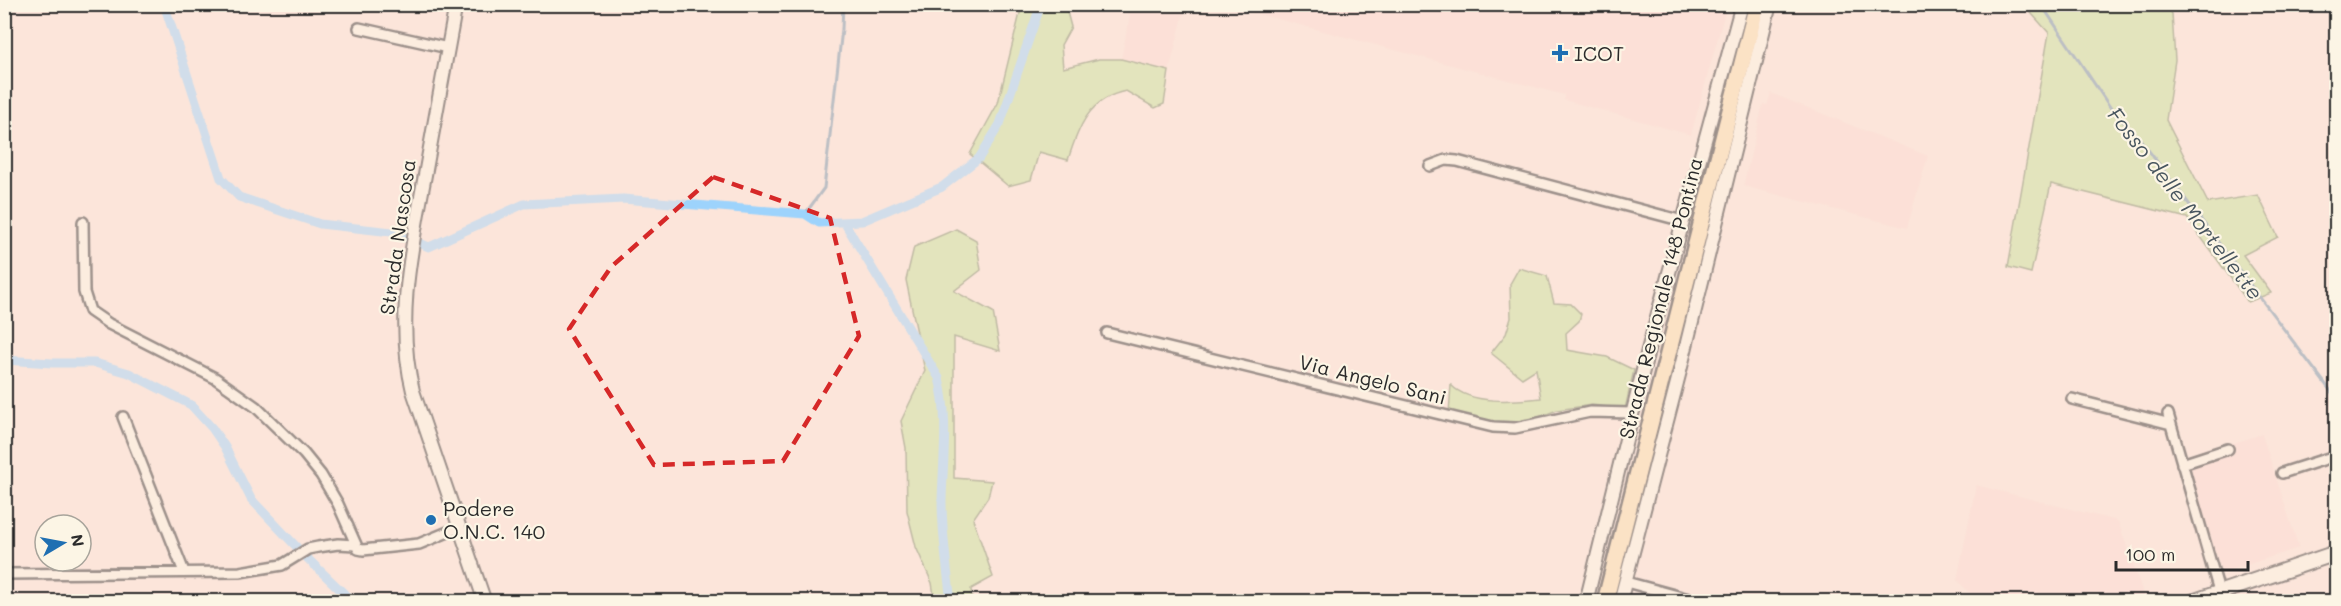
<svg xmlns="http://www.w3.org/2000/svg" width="2341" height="606" viewBox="0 0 2341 606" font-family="Mali,sans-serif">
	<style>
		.built { fill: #fcdad2 }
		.green { fill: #c6e299; stroke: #788662; stroke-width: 1.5 }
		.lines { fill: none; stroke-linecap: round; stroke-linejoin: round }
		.stream { stroke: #6f90a8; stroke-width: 3 }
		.canal { stroke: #9dd3fc; stroke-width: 9 }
		.minor-casing { stroke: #2b2b2b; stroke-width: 14 }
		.tertiary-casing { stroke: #2b2b2b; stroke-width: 16 }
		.secondary-casing { stroke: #2b2b2b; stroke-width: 18 }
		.primary-casing { stroke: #2b2b2b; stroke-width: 20 }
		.minor { stroke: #fcf5e5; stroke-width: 9 }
		.tertiary { stroke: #fcf5e5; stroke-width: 12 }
		.secondary { stroke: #fcf5e5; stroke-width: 14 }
		.primary { stroke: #fbddab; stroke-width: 15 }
		.marked { fill: none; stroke: #d62828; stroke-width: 4.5; stroke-dasharray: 12 8; stroke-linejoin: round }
		.poi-dot { fill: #1f6fb2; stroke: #fcf5e5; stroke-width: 2 }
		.labels { text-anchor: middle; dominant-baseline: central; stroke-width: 4.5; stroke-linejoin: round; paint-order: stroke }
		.poi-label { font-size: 20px; fill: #2b2b2b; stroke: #fcf5e5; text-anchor: start }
		.street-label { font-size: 20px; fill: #2b2b2b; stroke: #fcf5e5 }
		.water-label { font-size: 21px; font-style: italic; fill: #48555f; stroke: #fcf5e5 }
	</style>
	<rect width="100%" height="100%" fill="#fce5da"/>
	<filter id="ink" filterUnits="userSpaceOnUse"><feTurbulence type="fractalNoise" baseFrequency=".0167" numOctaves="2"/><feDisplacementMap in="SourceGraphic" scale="12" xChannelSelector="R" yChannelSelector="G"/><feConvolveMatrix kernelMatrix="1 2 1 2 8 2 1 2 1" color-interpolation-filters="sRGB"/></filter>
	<g filter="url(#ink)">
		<path class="built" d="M1119,5H1186L1169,71L1121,59L1130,15Z
			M1224,5H1727L1691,135L1564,100V95Z
			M1771,93L1928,156L1907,228L1743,186L1763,104L1767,105Z
			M2262,434L2299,548L2222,573L2186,458Z
			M1976,485L2118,521L2146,601H2030L2027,595L2010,601H1977L1957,580Z"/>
		<path class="green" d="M1022,5H1070L1067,12L1071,27L1061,45L1063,68L1099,59H1121L1169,71L1164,104L1155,108L1126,91C1089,98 1078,128 1068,160L1039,152L1031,180L1008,186L970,154L998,103Z
			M2024,5H2167L2172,14L2175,60L2166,120L2208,203L2258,195L2278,237L2243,255L2271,293L2248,302L2187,218L2051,184L2031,273L2008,267L2049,33Z
			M956,229L976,240L981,270L954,291L993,312L1000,351L954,337V478L992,481L988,497L973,519L993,577L971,589L972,601H935L932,583L916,547L907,511L906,448L901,421L925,371L906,280L914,247Z
			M1519,268L1547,276L1554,303L1571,304L1581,314L1579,321L1566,333L1567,350L1607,357L1634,370L1625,409L1592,405L1557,410L1524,423L1505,424L1449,414L1451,385C1470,405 1515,401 1541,398L1536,369L1522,378L1491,353L1506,334L1511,318L1510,284Z"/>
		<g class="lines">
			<path class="stream" d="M2041,4L2114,113L2136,134L2336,398
				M805,214L824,188L842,29L843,4"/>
			<path class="canal" d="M164,4L221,178L239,197L320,224L392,232L429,247L524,204L623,199L805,214L819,223L862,221L942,187L979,158L1000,124L1041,4
				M844,222L939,378C949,418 943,459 942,501C942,534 947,568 951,602
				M4,360L52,363H95L129,373L191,405L212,428L225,447L251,499L309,560L353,602"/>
			<g class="minor-casing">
				<path id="minor" d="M359,28L448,48
					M1430,166L1446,160L1457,161L1683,221
					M83,222L84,292L90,311L109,324L215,378L256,407L304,454L321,475L338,504L358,549L363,550L419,544L460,527
					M1107,333L1493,427L1515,428L1590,412L1632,413
					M2072,399L2171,424
					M2168,414L2219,591
					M123,417L184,572
					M2182,464L2228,449
					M2282,473L2335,456L2336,461
					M4,574L240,572L282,565L308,549L318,547L338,544L355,545
					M1626,582L1700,602"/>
			</g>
			<g class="tertiary-casing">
				<path id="tertiary" d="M456,4C446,61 435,118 425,175C412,247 395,319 413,391L485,602
					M1586,602L1648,350L1742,4
					M1620,602L1680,371L1770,4"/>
			</g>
			<g class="secondary-casing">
				<path id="secondary" d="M2192,602L2336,553"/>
			</g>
			<g class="primary-casing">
				<path id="primary" d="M1605,602L1757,4"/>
			</g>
			<use href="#minor" class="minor"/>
			<use href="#tertiary" class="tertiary"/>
			<use href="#secondary" class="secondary"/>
			<use href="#primary" class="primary"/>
		</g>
	</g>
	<path d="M0 0H2341V606H0ZM713,177L830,218L859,336L783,461L654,465L569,329L611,267Z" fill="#fce5da" fill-opacity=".55" fill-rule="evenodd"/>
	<path class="marked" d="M713,177L830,218L859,336L783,461L654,465L569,329L611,267Z"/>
	<g class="poi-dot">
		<path d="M1557 44h6v6h6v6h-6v6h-6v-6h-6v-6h6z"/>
		<circle cx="431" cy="520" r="6"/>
	</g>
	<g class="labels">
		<g class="poi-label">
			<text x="1574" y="53">ICOT</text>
			<text x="443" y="508">Podere<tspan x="443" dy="23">O.N.C. 140</tspan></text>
		</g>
		<g class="street-label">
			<text transform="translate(397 237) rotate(-82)">Strada Nascosa</text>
			<text transform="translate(1660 298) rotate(-76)">Strada Regionale 148 Pontina</text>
			<text transform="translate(1373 379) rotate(14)">Via Angelo Sani</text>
		</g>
		<g class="water-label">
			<text transform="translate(2186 203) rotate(52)">Fosso delle Mortellette</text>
		</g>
	</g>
	<rect width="2341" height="606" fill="none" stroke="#fcf5e5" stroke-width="24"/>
	<rect x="12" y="12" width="2317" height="582" fill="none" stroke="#2b2b2b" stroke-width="2" filter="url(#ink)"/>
	<g transform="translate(63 543) rotate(80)"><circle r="28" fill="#fcf5e5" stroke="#a8a49b" stroke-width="1.5"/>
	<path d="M0-4.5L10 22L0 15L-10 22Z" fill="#1f6fb2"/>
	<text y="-9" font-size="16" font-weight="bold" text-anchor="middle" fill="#2b2b2b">N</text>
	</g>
	<path d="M2116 561v9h132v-9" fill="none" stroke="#2b2b2b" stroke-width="3"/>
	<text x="2125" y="561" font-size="18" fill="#2b2b2b" stroke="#fcf5e5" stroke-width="4.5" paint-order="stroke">100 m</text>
</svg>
